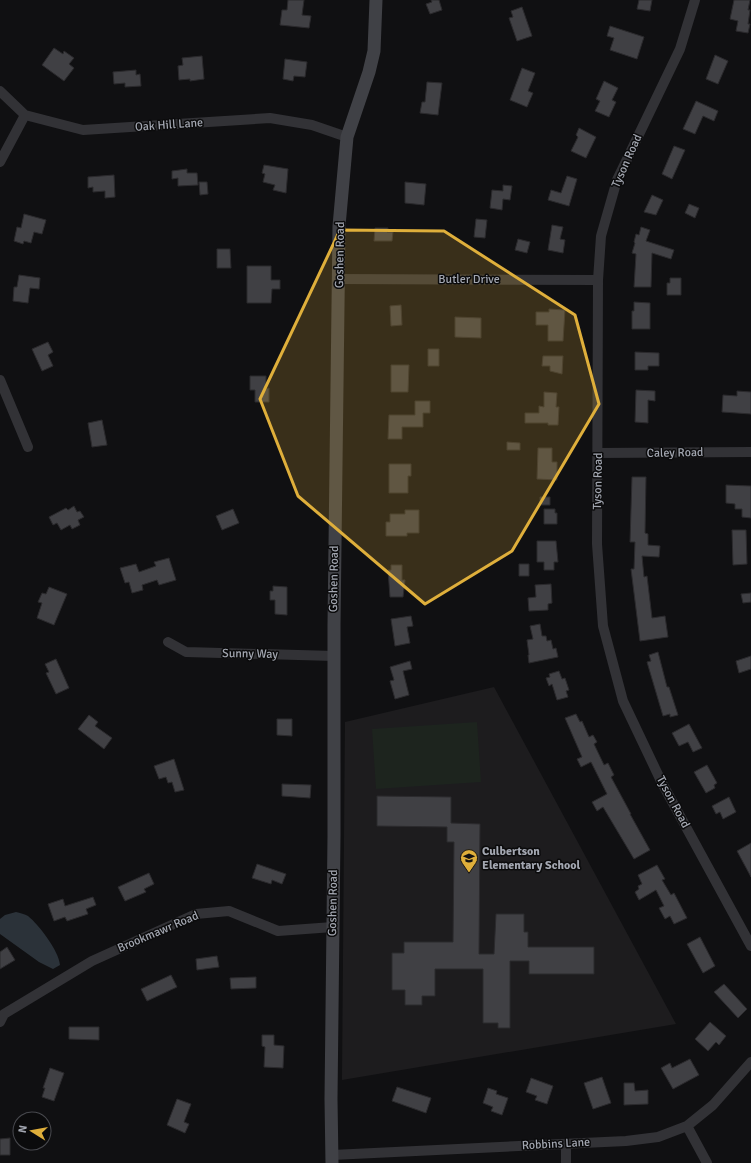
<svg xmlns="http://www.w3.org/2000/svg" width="751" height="1163" viewBox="0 0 751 1163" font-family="Signika,sans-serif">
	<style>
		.built { fill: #1d1c1e }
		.green { fill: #1d241e }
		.water { fill: #2b3239 }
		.building { fill: #404044; stroke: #2b2a2d }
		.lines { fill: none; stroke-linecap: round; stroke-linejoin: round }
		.street { stroke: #323236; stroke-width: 10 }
		.secondary { stroke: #404146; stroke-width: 13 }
		.marked { fill: #dfaf3b; fill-opacity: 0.2; stroke: #dfaf3b; stroke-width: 3; stroke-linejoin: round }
		.labels { text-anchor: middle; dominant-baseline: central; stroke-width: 3; stroke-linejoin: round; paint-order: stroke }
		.street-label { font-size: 12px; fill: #a3a7b1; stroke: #0b0b0c }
		.poi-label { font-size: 12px; font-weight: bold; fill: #a3a7b1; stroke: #0b0b0c; text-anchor: start }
	</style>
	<rect width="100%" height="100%" fill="#101012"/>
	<path class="built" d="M494,687L676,1024L342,1080L345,722Z"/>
	<path class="green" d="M477,722L481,782L376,789L372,729Z"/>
	<path class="water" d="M16,912C20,913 25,914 28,916C39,925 59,951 60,965L53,969L39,962L0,934V919L5,915Z"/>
	<path class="building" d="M288,0H304L302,15L311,16L309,28L280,25L282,10H287Z
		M431,0H439L442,10L430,14L426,4L432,2Z
		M639,0H652L650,11L637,9Z
		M734,0H750L748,10H750L748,24H750L748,33L736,31L738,21L730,19Z
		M522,7L532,36L517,41L509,18L513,17L511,11Z
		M610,26L644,37L637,59L610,50L614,38L607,36Z
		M54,48L63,54L64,51L74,58L69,64L74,68L64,81L42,65Z
		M715,55L728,61L718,84L706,79Z
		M202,56L204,79L190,81V79L179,80L178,66L183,65L182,58Z
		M285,59L307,62L305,77L294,76L293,81L283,79Z
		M522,68L535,73L528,91L533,93L527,107L510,100Z
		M136,70V75L140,74L141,86L125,87V83L114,84L113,72Z
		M604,81L618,88L612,100L616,102L609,117L595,111L600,101L596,99Z
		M427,82L442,83L438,115L420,113L422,102H425Z
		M696,101L718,111L714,121L703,116L695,134L683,129Z
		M579,128L596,137L586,158L571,151L578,137L576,135Z
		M674,146L685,150L672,179L662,174Z
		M264,165L288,169L286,193L273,190L275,185L263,182L265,174L262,173Z
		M187,169V173H197L198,185L178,186V178L172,179V171Z
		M114,175L115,197L105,198V191L93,192V187L88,188V177Z
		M567,176L577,179L569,206L548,200L551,190L561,193Z
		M199,182H207L208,194L200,195Z
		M405,182L426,184L424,205L405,203Z
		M503,185L512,186L510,200L503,199L502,210L490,208L492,190L503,191Z
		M652,195L663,200L656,215L644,212Z
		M689,204L699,208L695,218L685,213Z
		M24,214L46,220L42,234L34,232L31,243L24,241L23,244L14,241L17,227L21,228Z
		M476,219L487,220L485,238L474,237Z
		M552,225L563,227L560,239L565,240L563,253L548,250Z
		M641,227L650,230L646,241L674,250L671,259L652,253L651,287H634L636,254L632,253L635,243L634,242L636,234L639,235Z
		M375,228H388L387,232H393L392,241H374Z
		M518,239L530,242L527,253L515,250Z
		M217,249H230L231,268H217Z
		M247,266H271V280H280V289H272L271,303H247Z
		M19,275L40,278L39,289L30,288L28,303L13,301L14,287H17Z
		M670,278H681V295H667V283H670Z
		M634,302L650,303V329H632V311H634Z
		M401,305L402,325L391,326L390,306Z
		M549,309L565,310L563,341H548V325H536V312H549Z
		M455,317L481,318V338L455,337Z
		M48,342L53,352L48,355L53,366L42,371L32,349Z
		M428,349H439V366H428Z
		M635,352L659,353V366H648V370H635Z
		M543,356H563L562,374L550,371V366H542Z
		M391,365H409L408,392H391Z
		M250,376H266V389L269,388V402H255V390H250Z
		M636,390L655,391V401L648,400V423L635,422Z
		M737,391L751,392V414L722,412L723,395L737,396Z
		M544,392L557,393L556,407H559L558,425H548V423H525V413H539V406L544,407Z
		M415,401H430V413H423V427H402V439H388L389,415H415Z
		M102,420L107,445L92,447L88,423Z
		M507,442L520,443V450H507Z
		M538,448H552V462H557V480L537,479Z
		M389,464H411V476H408V493H389Z
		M632,477H646L645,533L648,534V545L660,546L659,557L642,556L644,577L647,576L652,618L665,616L668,637L640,641L631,569H634L635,542H630Z
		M726,485L751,486V518L742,517V509H735V504L726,503Z
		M540,497H550V505H540Z
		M74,506L77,512L80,511L84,517L78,520L80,525L72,529L70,525L61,530L57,523L53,525L49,517L66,508L68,510Z
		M233,509L239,523L222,530L216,516Z
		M544,509H555V513H557V524H544Z
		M405,510H419V533H407V536H386V522H390V514H405Z
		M732,530H746L747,564L733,565Z
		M537,541H556L558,562H554V570H544V562H537Z
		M169,558L176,580L159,585L157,580L142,585L143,590L132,593L129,582L125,583L120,568L136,564L139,572L156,566L154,562Z
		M519,564H529V576H519Z
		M391,565H402V580H405L403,597H390L388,570H391Z
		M551,584L552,603L548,604V610L529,611L528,598L536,597L535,585Z
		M273,586L287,587V615L275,614V600H270V591H273Z
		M49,587L67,594L54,625L37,618L42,603L38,602L42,593L46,594Z
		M751,593V602L743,603L741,594Z
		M411,616L413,626L407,627L410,643L395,646L391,619Z
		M540,624L542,636H546L547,641L551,640L553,649L556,648L558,657L529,663L528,655H529L527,640L533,639L530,626Z
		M658,652L667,687H669L678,715L670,717V714L663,716L647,662L651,661L649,655Z
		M751,656V669L739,673L736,661Z
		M56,659L69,688L56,694L46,673L49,672L45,664Z
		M410,661L412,669L403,671L409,695L395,699L390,681L394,680L390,667Z
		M559,671L562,679L565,678L569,690L566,691L568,697L557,700L552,684L549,686L546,678L550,677L549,674Z
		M576,714L580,722L582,721L589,737L593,735L597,742L594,744L604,765L608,763L614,775L611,777L631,814H630L650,850L634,859L603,807L597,811L592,802L607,794L591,762L581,767L577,759L582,757L565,718Z
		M89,715L98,722L95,726L112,738L104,749L78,729Z
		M277,719H292V736L277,735Z
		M689,724L702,748L693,752L688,742L679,746L672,733Z
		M174,759L184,790L175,792L172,782L168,783L166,777L159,779L154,766Z
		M707,765L717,783L714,785L715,788L706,793L694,772Z
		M282,784L311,785L310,798L282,796Z
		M377,796L451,797V823L480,824L479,954H494L496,914H524V932H528V947H594V974H529V961H510V1028H498V1023H483V969H435V996H422V1005H405V990H392V953H404V942H453L454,842H447V827L377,826Z
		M729,797L736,812L723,819L720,812L716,814L712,806Z
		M751,843V877L737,851Z
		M257,864L286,874L282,884L272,880L271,884L252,878Z
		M657,865L665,879L662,880L671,895L674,893L687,918L674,924L670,916L665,919L659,908L664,906L656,890L639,900L635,892L639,889L638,886L642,884L638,875Z
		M149,873L154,884L144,889L146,892L125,901L118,887Z
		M93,897L96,905L86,909L88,914L67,921L65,917L54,921L48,904L63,899L65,906Z
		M700,937L715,966L703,973L687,944Z
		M7,947L15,960L0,969V952Z
		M217,956L219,967L197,970L196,959Z
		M171,975L177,987L147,1001L141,989Z
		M256,977V988L231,989L230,978Z
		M724,984L747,1009L738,1018L714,992Z
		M710,1022L726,1036L719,1045L716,1042L708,1051L695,1039Z
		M69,1027H99V1040L69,1039Z
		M262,1035H274V1045L284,1046L283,1068L264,1067L265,1047L262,1046Z
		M690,1059L699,1075L673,1089L661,1068L670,1063L672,1068Z
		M50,1068L64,1073L54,1101L42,1097L45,1088H43Z
		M602,1077L611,1103L593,1109L584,1083Z
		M531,1078L553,1086L547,1104L535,1100L537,1096L526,1092Z
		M624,1083H634L635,1091L648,1090V1104L624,1105Z
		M397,1087L431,1098L426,1113L392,1101Z
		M488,1088L497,1091L496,1094L508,1098L502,1115L491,1111L493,1107L483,1103Z
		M177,1099L191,1104L184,1122L189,1124L185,1133L167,1125Z
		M10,1138V1155H0V1139Z"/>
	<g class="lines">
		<path class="street" d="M695,0L680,49L617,180L601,236L598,280L597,544L603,626L623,701L662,783L751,946
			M0,91L25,115L83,130L270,118L312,125L347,137
			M0,162L25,115
			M339,279L598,280
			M0,380L28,447
			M598,453L751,452
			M168,642L186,652L334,656
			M0,1022L4,1014L92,961L196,914L229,911L278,931L333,927
			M687,1126L707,1163
			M566,1144V1163
			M332,1155L626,1141L658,1137L687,1126L713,1105L751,1062"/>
		<path class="secondary" d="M332,1163L331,1099L334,836V625L339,226L347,137L369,72L374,51L376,0"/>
	</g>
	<path class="marked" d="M340,230L444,231L575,315L599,404L512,551L425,604L298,496L260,399Z"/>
	<defs>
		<g id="school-pin" transform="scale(0.9)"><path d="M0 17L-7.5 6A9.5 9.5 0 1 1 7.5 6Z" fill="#dfaf3b" stroke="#0b0b0c"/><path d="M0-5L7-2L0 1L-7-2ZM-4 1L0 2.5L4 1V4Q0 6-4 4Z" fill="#111"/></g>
	</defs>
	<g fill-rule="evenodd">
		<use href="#school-pin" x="469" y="858"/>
	</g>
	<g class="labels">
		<g class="street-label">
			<text transform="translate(169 125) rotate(-4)">Oak Hill Lane</text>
			<text transform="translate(627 161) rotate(-66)">Tyson Road</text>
			<text transform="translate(340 255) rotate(-89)">Goshen Road</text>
			<text x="469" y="279">Butler Drive</text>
			<text transform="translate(675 453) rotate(-1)">Caley Road</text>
			<text transform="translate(598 481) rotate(-89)">Tyson Road</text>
			<text transform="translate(334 579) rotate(-89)">Goshen Road</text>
			<text transform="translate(250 654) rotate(1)">Sunny Way</text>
			<text transform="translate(673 802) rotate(62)">Tyson Road</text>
			<text transform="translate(333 903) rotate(-89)">Goshen Road</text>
			<text transform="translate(158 932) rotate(-23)">Brookmawr Road</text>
			<text transform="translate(556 1144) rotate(-3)">Robbins Lane</text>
		</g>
		<g class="poi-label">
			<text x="482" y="851">Culbertson<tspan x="482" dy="14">Elementary School</tspan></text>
		</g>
	</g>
	<g transform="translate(32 1131) rotate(281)"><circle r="19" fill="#0b0b0c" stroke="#48494e"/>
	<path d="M0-3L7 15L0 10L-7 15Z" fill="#dfaf3b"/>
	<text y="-6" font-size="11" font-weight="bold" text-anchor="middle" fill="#a3a7b1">N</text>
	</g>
</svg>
